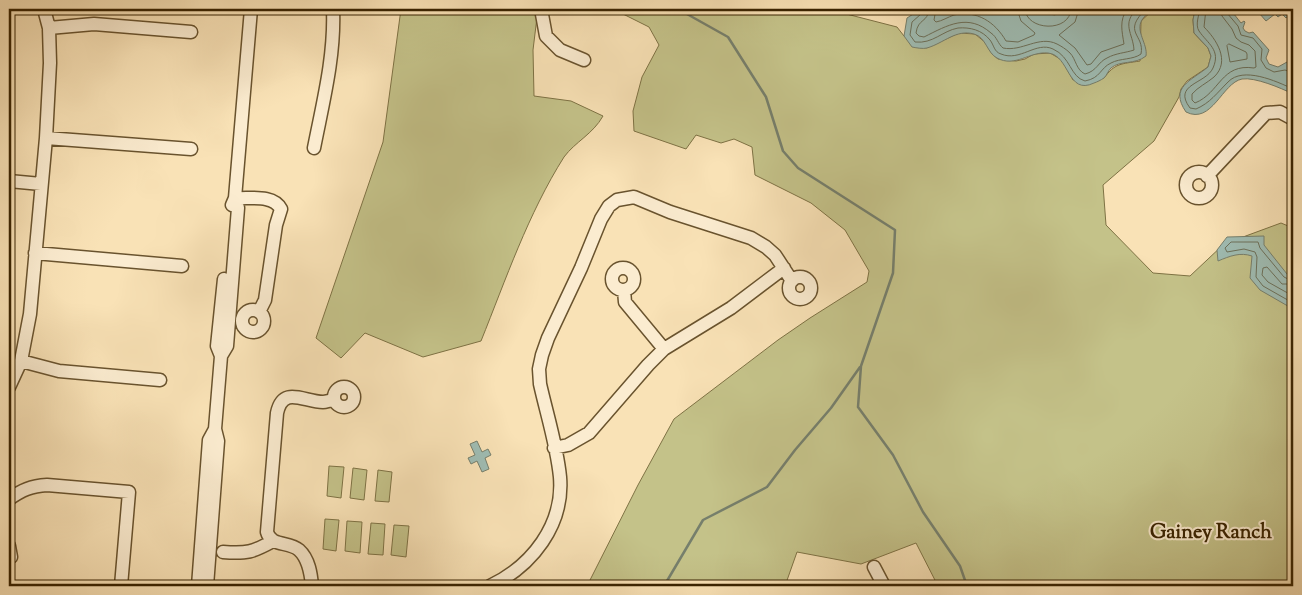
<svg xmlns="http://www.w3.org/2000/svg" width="1302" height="595" viewBox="0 0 1302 595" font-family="'Sorts Mill Goudy',serif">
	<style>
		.green { fill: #c4c289; stroke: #7e7244 }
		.water { fill: #9fbdb4; stroke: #767f6c }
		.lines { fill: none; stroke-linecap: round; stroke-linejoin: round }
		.shore { stroke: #6c705a; stroke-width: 1 }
		.stream { stroke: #767f6c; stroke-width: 2.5 }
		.minor-casing { stroke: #69532e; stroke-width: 15 }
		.minor { stroke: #fbecd0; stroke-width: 12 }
		.labels { text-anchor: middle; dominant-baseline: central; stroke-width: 4; stroke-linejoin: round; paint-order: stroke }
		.neighbourhood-label { font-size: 20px; font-weight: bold; fill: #392300; stroke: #fbecd0 }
	</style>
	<rect width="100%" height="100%" fill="#f9e2b6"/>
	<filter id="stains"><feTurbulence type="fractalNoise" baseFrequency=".004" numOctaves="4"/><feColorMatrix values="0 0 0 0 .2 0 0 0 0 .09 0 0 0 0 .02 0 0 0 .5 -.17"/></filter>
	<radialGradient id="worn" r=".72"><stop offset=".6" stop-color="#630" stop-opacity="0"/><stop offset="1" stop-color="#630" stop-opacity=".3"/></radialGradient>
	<path class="green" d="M401,9H538L533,50L534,96L571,101L603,116C593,134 575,142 564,157C528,214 506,279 481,341L423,357L365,333L341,358L316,338L383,142Z
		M613,9H827L897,27L904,36L926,48L959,33L975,34L986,43L992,54L998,59L1016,61L1025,59L1034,54L1050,53L1062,60L1073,80L1104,78C1115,63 1121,64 1140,61L1141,21L1154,9H1195L1193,20L1194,33L1208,48L1211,56L1208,67L1187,81L1181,89L1179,97L1154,141L1103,185L1106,225L1153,273L1190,276L1224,244L1281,223L1293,228V586H938L916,543L861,564L797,552L785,586H587L638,485L674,419L778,340L810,318L867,282L869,271L845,230L811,203L755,175L752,147L734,139L721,143L696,135L686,149L634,131L633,111L642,77L659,45L649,27Z
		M329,466L344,467L341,498L327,496Z
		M353,468L367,470L364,500L350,498Z
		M378,470L392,472L389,502L375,501Z
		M325,519L339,520L336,551L323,549Z
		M347,521L362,522L360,553L345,551Z
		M371,523L385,524L383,555L368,554Z
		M394,525L409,526L406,557L391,555Z"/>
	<path class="water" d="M921,9H1034L1038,12L1055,15L1062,9H1154C1150,12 1144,16 1142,20C1135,31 1148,44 1146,56C1135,65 1120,60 1111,68C1108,71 1107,75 1104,78C1101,80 1097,82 1094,83C1067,96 1070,55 1048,53C1030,51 1015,68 997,58C987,53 986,37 974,34C956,29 944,43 927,48C923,49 917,48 912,47L904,36L907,18Z
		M1195,9H1230L1241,23L1244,21L1245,22L1243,28L1245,31L1249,33L1253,32L1269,50L1266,58L1269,64L1278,67L1287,62L1293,71V94C1281,88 1255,77 1242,79C1222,83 1212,125 1186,112C1169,87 1191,81 1208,67L1211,56L1208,48L1194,33L1193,20Z
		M1264,9H1293V12L1286,18L1282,14L1278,17L1275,14L1266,21L1259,13Z
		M1264,236V245L1287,274L1293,271V309L1260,290L1250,278L1252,256C1240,252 1230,256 1218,261L1217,250L1227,237Z
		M477,441L482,452L488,449L491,455L485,458L489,469L482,472L477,461L471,464L468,458L475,455L470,444Z"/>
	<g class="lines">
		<path class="shore" d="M923,9L921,14L912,22L910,35L915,42C933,44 942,31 958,28C970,27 982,30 990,40C994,45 994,52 1001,54C1020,62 1036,41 1053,49C1071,57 1070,77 1085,81C1101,78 1100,68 1111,63C1120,58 1133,60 1141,54C1145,34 1121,33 1146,9
			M929,9C928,23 918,18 916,33L919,36L924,37C948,25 968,13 991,33C997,37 998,44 1003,48C1022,52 1039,35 1057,44C1061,46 1066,49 1070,53C1076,59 1076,70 1085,74C1097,71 1098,62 1107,58C1116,53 1125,53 1134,50C1133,33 1121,24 1137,9
			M936,9L934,20L936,22C942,21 948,17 954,15C977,10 995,22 1006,41L1018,42L1034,35L1035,33L1021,21L1017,9
			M1025,9C1026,31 1070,33 1071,9
			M1079,9L1075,22L1059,35L1075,48L1087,65L1091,64L1101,52L1124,44C1122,31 1119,21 1127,9
			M1200,9C1199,15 1195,25 1199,31C1208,44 1221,50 1213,68C1206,84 1172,84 1190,108L1196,109C1210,103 1217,93 1228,82C1243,66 1276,81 1293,89
			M1206,9L1204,27C1216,39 1231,61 1214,77C1207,83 1198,87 1192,94V100L1195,103C1220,93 1221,63 1254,68L1256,67L1255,51L1249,45L1241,42L1236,38L1232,29L1222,16L1220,9
			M1226,9L1227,13L1238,26L1241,35L1253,38L1262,49L1261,60L1266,68L1274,72L1285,70L1293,73
			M1229,44L1246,52L1247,54V59L1230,62L1227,46Z
			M1293,277L1288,279L1284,277L1260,248L1258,242H1231L1225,248L1227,252L1244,249L1255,252L1257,257L1256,277L1263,286L1293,303
			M1293,284H1282L1267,267L1263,268L1262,275L1268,282L1293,296"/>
		<path class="stream" d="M678,9L728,37L766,97L783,151L798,168L895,230L893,273L861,366L858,407L893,455L923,512L960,566L967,586
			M664,586L703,520L767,487L795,450L831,408L860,367"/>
		<g class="minor-casing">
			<path id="minor" d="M541,9L546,36L560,50L584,60
				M49,28L94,24L191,32
				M46,138L191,149
				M314,148C323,102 335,56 333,9
				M1186 185a13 13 0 1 1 26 0a13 13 0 1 1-26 0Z
				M1207,176L1266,113L1280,112L1293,119
				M9,181L41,184
				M235,198C250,199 273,194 281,209L276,225L265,300L259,312
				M232,205L235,198L251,9
				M35,253L182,266
				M612 279a11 11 0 1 1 22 0a11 11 0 1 1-22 0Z
				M789 288a11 11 0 1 1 22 0a11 11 0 1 1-22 0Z
				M624,290L625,302L664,349
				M242 321a11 11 0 1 1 22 0a11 11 0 1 1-22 0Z
				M221,356L217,346L224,279
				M21,361L59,371L160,380
				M334 397a10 10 0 1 1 20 0a10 10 0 1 1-20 0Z
				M9,387L21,361L30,314L46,138L50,63L49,28L44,9
				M554,448L568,445L589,433L648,365L664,349L731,308L784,268
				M9,499C22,490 31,486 47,485L129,492L121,586
				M9,546L11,557
				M223,552C247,554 253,552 273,541
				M874,567L884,586
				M198,586L209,440L215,429
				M207,586L218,441L215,429L221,356L227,346L238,208L235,198
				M312,586C311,574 309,559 299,550C289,541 271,547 267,532L277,413C283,385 304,402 323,402C326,402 331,400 334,400
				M490,586C532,566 564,525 560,477C557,446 547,415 540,384L539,369L542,355L548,338L581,268L601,219L609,206L617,200L634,197L670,212L751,238L766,247L775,255L792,281"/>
		</g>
		<use href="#minor" class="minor"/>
	</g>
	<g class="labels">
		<g class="neighbourhood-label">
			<text x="1211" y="533">Gainey Ranch</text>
		</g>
	</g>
	<rect width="1302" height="595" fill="none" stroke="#f9e2b6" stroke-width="30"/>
	<rect x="10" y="10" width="1282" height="575" fill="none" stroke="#392300" stroke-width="2.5"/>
	<rect x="15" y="15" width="1272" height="565" fill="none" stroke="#392300"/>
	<rect width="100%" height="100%" filter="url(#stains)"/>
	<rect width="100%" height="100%" fill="url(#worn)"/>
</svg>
